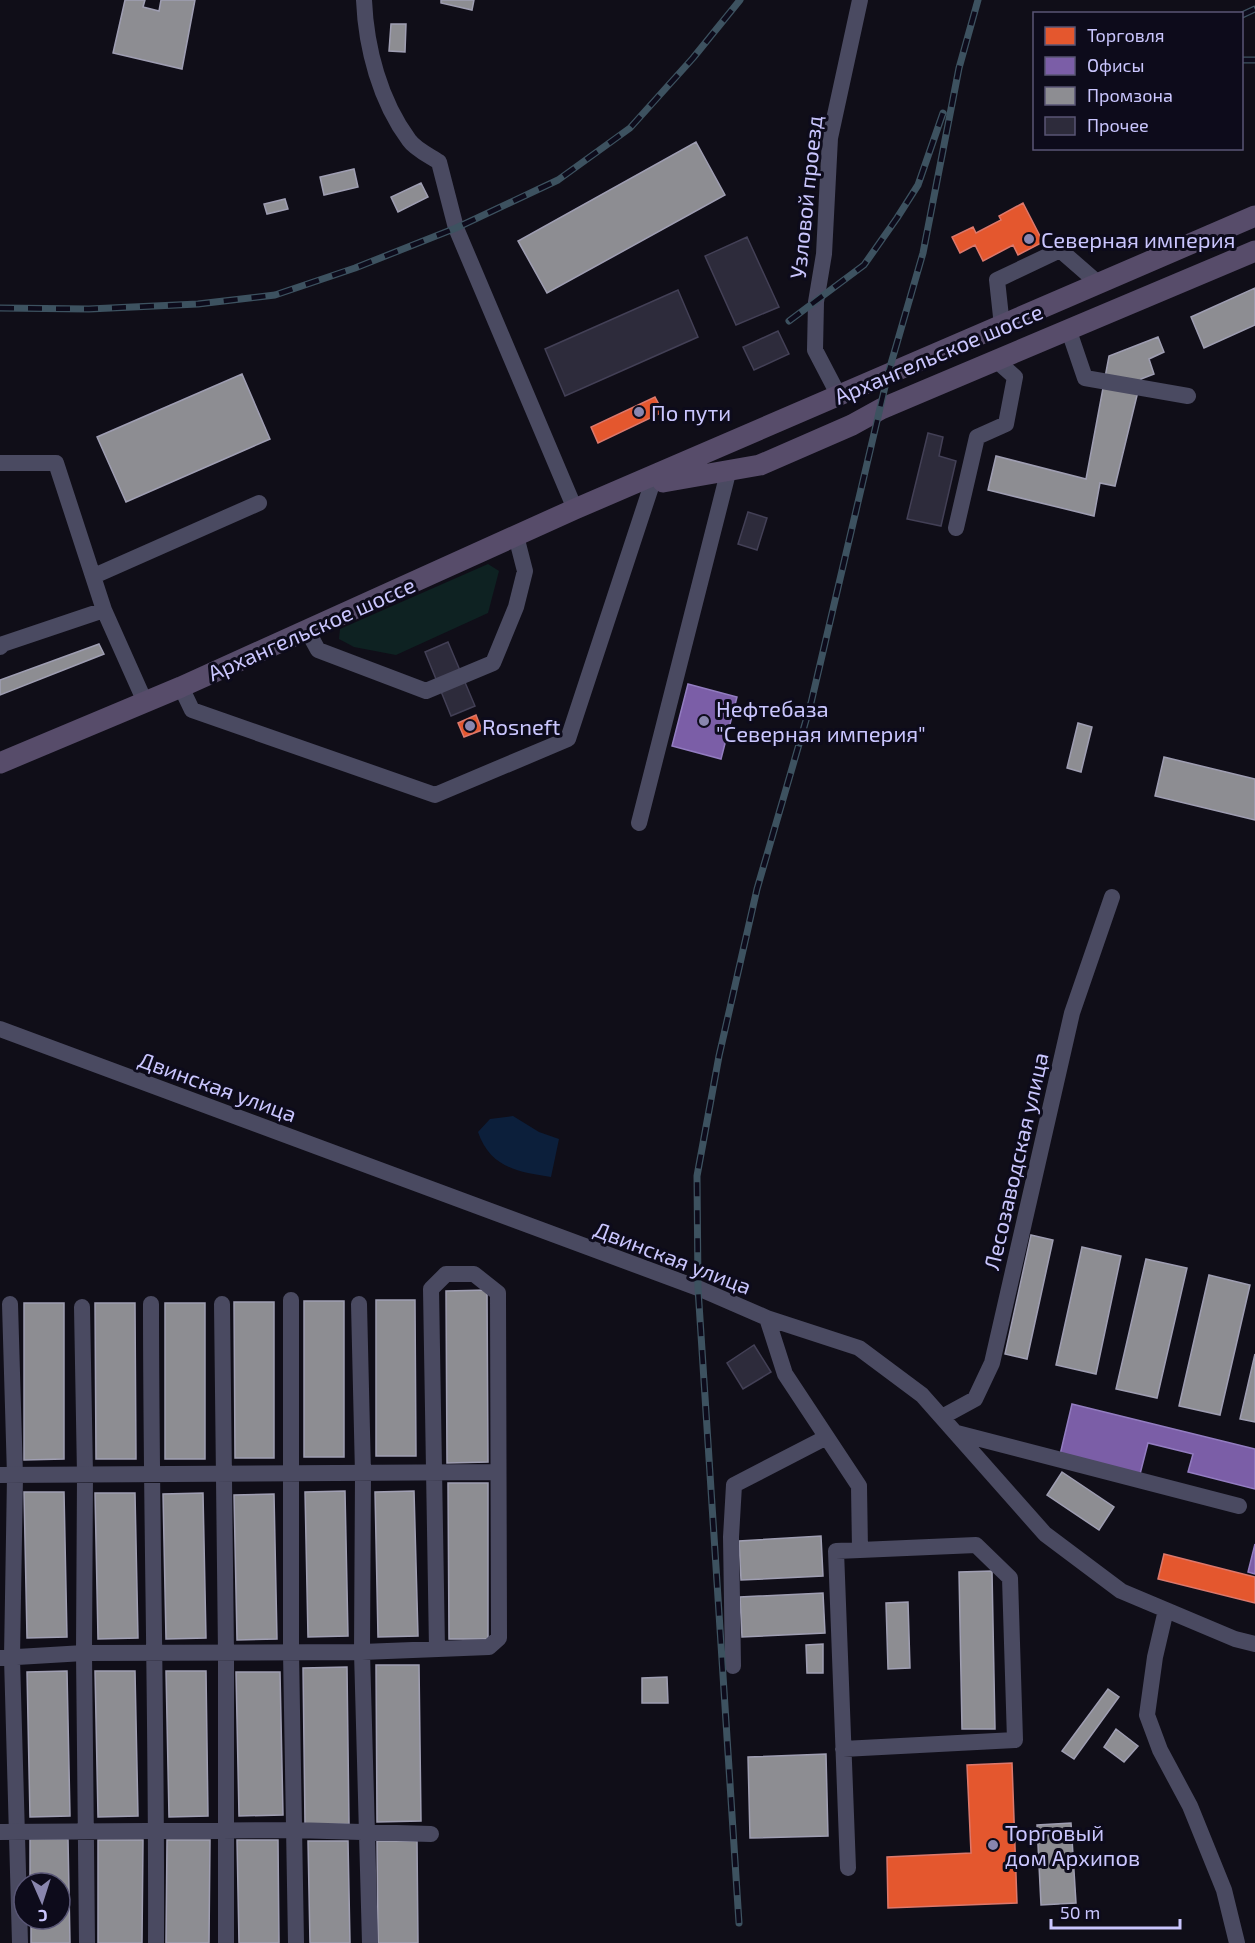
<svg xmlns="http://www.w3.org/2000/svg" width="1255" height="1943" viewBox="0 0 1255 1943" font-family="'Exo 2',sans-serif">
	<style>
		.green { fill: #0e2222 }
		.water { fill: #0c1f3b }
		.shops { fill: #e4572e; stroke: #dc786c; stroke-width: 1.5 }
		.offices { fill: #7b5ea7; stroke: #937dc1; stroke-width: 1.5 }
		.industry { fill: #8d8d92; stroke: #9f9eb2; stroke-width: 1.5 }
		.building { fill: #2d2b3b; stroke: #434056; stroke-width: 1.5 }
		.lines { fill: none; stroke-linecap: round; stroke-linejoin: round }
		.minor { stroke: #4a4a61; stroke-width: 16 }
		.major { stroke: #574c6a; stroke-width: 21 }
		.rail-casing { stroke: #3d5260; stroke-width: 7 }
		.rail { stroke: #0d0b1b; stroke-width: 4.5; stroke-dasharray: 14; stroke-linecap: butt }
		.poi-dot { fill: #8986ae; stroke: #0d0b1b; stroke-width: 2 }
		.labels { text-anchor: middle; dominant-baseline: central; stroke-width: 6; stroke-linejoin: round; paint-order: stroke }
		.street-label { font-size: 22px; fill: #cac6fe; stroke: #0d0b1b }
		.poi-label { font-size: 22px; fill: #cac6fe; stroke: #0d0b1b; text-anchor: start }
	</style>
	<rect width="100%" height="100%" fill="#100e18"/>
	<path class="green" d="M488,564L499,571L488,613L396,655L354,647L339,639L340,629Z"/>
	<path class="water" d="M513,1116L539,1132L559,1139L551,1177C517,1172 490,1167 478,1132L490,1119Z"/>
	<path class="shops" d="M1023,203L1043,242L1018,255L1013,245L983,261L975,245L960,253L952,237L973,227L976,233L1001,220L999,216Z
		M655,397L663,412L598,443L591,427Z
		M476,715L482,730L464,737L458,723Z
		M1164,1554L1255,1577V1603L1158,1579Z
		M1012,1763L1017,1903L888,1908L887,1857L971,1853L967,1765Z"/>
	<path class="offices" d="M688,684L737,697L721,759L672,746Z
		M1072,1404L1255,1449V1489L1188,1472L1193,1454L1148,1443L1139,1478L1059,1459Z
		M1255,1544V1574L1248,1572Z"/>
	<path class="industry" d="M125,0H145L143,7L159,11L161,0H195L182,69L113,53Z
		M441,0H474L472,10L441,3Z
		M391,24H406L405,52L389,51Z
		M696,142L725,195L547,293L518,241Z
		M354,169L358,187L324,195L320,177Z
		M421,183L428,197L398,212L391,197Z
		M285,199L288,209L267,214L264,204Z
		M1255,288V325L1204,348L1191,317Z
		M1158,337L1164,352L1149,359L1154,374L1141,379L1115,486L1100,483L1094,516L988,490L996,456L1086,479L1109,356Z
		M242,374L270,439L126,502L97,437Z
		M99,644L104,654L0,695V680Z
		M1078,723L1092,727L1081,772L1067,768Z
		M1164,757L1255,779V820L1155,796Z
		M1031,1235L1053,1240L1027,1359L1005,1354Z
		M1082,1247L1121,1256L1096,1374L1056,1365Z
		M1146,1259L1187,1268L1157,1398L1116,1389Z
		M1209,1275L1250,1285L1220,1415L1179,1406Z
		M487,1290L488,1462L447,1463L446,1291Z
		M376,1300H415L416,1456H376Z
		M304,1301H344V1457H304Z
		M234,1302H274V1458H235Z
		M24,1303H64V1459L24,1460Z
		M95,1303H135L136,1459H96Z
		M165,1303H205V1459H165Z
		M1255,1354V1422L1240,1419Z
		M1062,1472L1114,1507L1099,1530L1047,1495Z
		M448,1483H488V1639H449Z
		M345,1491L348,1636L308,1637L305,1492Z
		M414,1491L418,1636L378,1637L375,1492Z
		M24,1492H64L67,1637L27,1638Z
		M95,1493H135L138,1638L98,1639Z
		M203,1493L206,1638L166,1639L163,1494Z
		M274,1494L277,1639L237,1640L234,1495Z
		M821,1536L823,1576L741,1580L739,1541Z
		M992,1571L995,1729H962L959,1572Z
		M823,1593L825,1633L742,1637L740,1597Z
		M908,1602L910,1668L888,1669L886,1603Z
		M823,1644V1673H807L806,1645Z
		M376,1665H419L421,1821L377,1822Z
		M347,1667L349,1824H305L303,1668Z
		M67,1671L70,1816L30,1817L27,1672Z
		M95,1671H135L138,1816L98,1817Z
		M166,1671H206L208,1816L169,1817Z
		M236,1672H280L283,1815L239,1816Z
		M667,1677L668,1703H642V1678Z
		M1108,1689L1119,1697L1074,1759L1062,1751Z
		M1116,1729L1138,1746L1124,1762L1104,1747Z
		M826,1754L828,1836L750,1838L748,1757Z
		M1071,1823L1076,1903L1041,1905L1037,1825Z
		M30,1839H68L70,1943H31V1919H60V1883H30Z
		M98,1840H143L142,1943H98Z
		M167,1840H210L209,1943H166Z
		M237,1840H278L279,1943H239Z
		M308,1841H348L350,1943H310Z
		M377,1841H417L418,1943H378Z"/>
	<path class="building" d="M747,237L779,307L736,325L705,256Z
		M678,290L698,337L565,396L545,349Z
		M778,331L789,354L754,370L743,347Z
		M928,433L943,437L939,456L956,461L941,526L907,519Z
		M748,512L767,518L757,550L738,544Z
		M448,642L475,706L451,716L425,652Z
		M754,1345L771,1372L743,1389L727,1363Z"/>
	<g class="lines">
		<path class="minor" d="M364,0C366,48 380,101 409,140C415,149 430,156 439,162L456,228L575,509
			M1002,326L997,280L1060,250L1099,284
			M1070,334L1085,378L1188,396
			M839,396L815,350L816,302L824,254L830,138L860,0
			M0,463H56L104,610L145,702
			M956,528L977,437L1006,424L1015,377L997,361
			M94,576L259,503
			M307,630L318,650L426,691L493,663L516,607L525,571L516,536
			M0,647L3,644L104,610
			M181,687L192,710L435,795L568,739L652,484
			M639,823L729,469
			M0,1029L698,1288L767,1318L859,1348L922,1395L1045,1534L1121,1591L1235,1639L1255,1644
			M291,1300V1652L296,1943
			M10,1304L15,1476L12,1658L20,1943
			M151,1304C151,1517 157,1730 156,1943
			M222,1304L226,1654V1943
			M359,1304L363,1474L362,1652L370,1943
			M82,1307L85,1475L84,1653L87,1943
			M767,1318L785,1374L859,1486L860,1550L836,1551L848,1868
			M942,1417L975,1399L992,1363L1072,1013L1112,897
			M957,1433L1239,1506
			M0,1475L498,1472
			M1166,1610L1155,1657L1147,1715L1160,1750L1190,1806L1224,1890L1237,1943
			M0,1658L84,1653L362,1652L489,1647L499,1638L498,1293L474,1274H446L431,1289L437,1649
			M733,1666L731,1537L734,1485L825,1438
			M843,1749L1015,1740L1010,1578L976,1545L860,1550
			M0,1832L293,1830L431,1834"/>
		<path class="major" d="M663,482L760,465L852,425L881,409L1255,251
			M0,763L181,687L575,509L1255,216"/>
		<g class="rail-casing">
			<path id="rail" d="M1242,15L1255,9
				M1242,60H1255
				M0,308L89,309L198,304L275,295L355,268L456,228L558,180L630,128L693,58L740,0
				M789,321L864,265L897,218L918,185L943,113
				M739,1923L698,1288L697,1176L719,1056L757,889L811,703L888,374L923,253L959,68L978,0"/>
		</g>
		<use href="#rail" class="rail"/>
	</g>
	<g class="poi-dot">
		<circle cx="1029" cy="239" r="6"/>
		<circle cx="639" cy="412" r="6"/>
		<circle cx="704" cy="721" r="6"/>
		<circle cx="470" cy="726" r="6"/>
		<circle cx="993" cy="1845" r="6"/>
	</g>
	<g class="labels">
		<g class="street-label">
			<text transform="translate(805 197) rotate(-84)">Узловой проезд</text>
			<text transform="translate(938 353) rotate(-23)">Архангельское шоссе</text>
			<text transform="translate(311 628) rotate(-24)">Архангельское шоссе</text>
			<text transform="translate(218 1086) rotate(20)">Двинская улица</text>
			<text transform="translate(1015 1161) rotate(-77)">Лесозаводская улица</text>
			<text transform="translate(673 1257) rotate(21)">Двинская улица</text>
		</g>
		<g class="poi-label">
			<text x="1041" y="239">Северная империя</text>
			<text x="651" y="412">По пути</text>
			<text x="716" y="708">Нефтебаза<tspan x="716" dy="25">"Северная империя"</tspan></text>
			<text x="482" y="726">Rosneft</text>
			<text x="1005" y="1832">Торговый<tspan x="1005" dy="25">дом Архипов</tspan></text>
		</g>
	</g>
	<rect x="1033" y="12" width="210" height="138" fill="#0d0b1b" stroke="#595676" stroke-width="1.5"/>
	<rect x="1045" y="27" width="30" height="18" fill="#e4572e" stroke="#595676" stroke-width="1.5"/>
	<text x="1087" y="42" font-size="18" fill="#cac6fe">Торговля</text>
	<rect x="1045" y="57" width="30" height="18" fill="#7b5ea7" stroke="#595676" stroke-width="1.5"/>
	<text x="1087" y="72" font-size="18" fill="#cac6fe">Офисы</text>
	<rect x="1045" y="87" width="30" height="18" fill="#8d8d92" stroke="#595676" stroke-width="1.5"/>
	<text x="1087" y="102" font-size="18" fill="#cac6fe">Промзона</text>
	<rect x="1045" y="117" width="30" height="18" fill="#2d2b3b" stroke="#595676" stroke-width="1.5"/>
	<text x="1087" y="132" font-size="18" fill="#cac6fe">Прочее</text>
	<g transform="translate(42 1901) rotate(177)"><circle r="28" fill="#0d0b1b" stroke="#595676" stroke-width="1.5"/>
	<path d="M0-4.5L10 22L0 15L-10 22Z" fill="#8986ae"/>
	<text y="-9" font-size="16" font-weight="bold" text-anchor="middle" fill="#cac6fe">С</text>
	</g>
	<path d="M1051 1919v9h129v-9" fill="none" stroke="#cac6fe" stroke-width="3"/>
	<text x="1060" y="1919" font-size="18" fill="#cac6fe" stroke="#0d0b1b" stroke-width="4.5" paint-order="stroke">50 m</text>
</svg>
